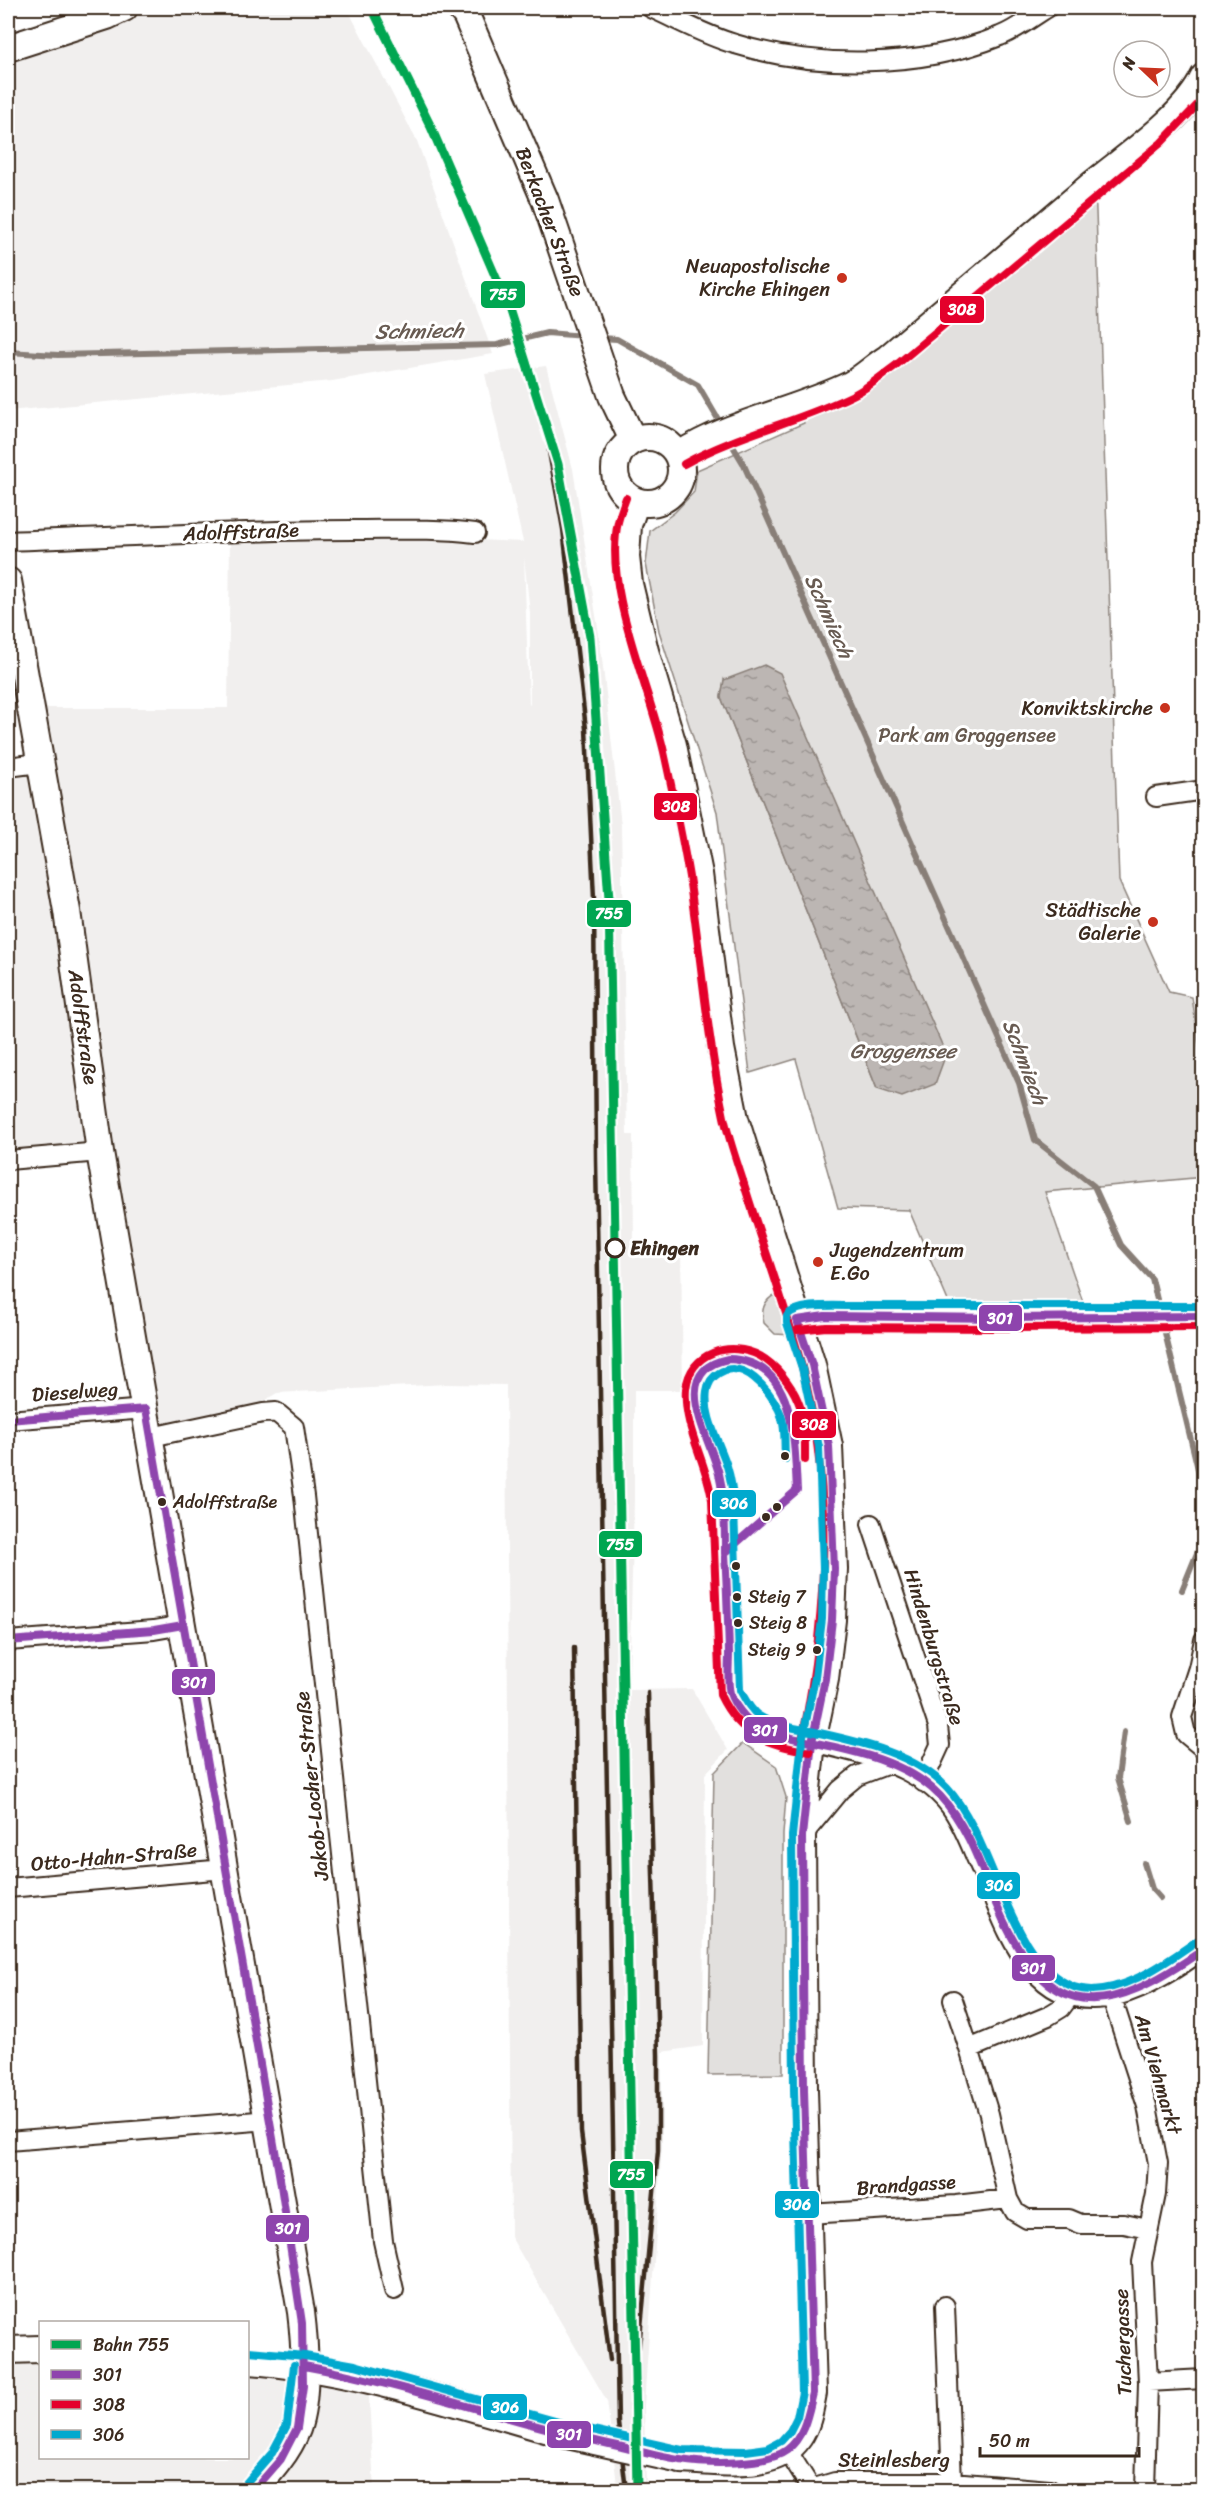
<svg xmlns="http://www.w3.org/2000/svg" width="1211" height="2498" viewBox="0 0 1211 2498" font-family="Sriracha,sans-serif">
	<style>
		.built { fill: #f1efee; fill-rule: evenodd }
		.green { fill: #e2e0de; stroke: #8e857e; stroke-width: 1.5; fill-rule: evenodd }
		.water { fill: url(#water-ripples); stroke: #887e77; stroke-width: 1.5 }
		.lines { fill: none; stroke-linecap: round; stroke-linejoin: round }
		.stream { stroke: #887e77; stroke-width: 6 }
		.street-casing { stroke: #3b2a1e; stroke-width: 22 }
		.secondary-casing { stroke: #3b2a1e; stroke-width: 30 }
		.street { stroke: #fff; stroke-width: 18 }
		.secondary { stroke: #fff; stroke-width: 26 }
		.rail { stroke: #3b2a1e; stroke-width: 4.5 }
		.secondary-bridge-casing { stroke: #3b2a1e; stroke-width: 30; stroke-linecap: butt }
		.secondary-bridge { stroke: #fff; stroke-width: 26 }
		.bus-1-casing { stroke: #fff; stroke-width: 12 }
		.bus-2-casing { stroke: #fff; stroke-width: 12 }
		.bus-3-casing { stroke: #fff; stroke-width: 12 }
		.bus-1 { stroke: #8e44ad; stroke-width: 8 }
		.bus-2 { stroke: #e4002b; stroke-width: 8 }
		.bus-3 { stroke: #00a9ce; stroke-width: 8 }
		.rail-1-casing { stroke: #fff; stroke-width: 14 }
		.rail-1 { stroke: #00a651; stroke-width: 9 }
		.poi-dot { fill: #c8321e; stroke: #fff; stroke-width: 2 }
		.stop-dot { fill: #fff; stroke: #3b2a1e; stroke-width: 3 }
		.bus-dot { fill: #3b2a1e; stroke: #fff; stroke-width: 2 }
		.labels { text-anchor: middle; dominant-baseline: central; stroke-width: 6; stroke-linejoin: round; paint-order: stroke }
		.bus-label { font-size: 18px; fill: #3b2a1e; stroke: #fff; text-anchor: start }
		.street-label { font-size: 20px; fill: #3b2a1e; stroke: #fff }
		.poi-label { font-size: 20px; fill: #3b2a1e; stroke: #fff; text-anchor: end }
		.park-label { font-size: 20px; fill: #65584e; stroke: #fff }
		.stop-label { font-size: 20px; font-weight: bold; fill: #3b2a1e; stroke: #fff; text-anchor: start }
		.water-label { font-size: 21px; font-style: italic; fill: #685b52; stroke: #fff }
		.line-badge { stroke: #fff; stroke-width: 2 }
		.badge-label { font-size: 16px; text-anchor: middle; font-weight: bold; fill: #fff }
	</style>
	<defs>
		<pattern id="water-ripples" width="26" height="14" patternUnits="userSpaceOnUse" patternTransform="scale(1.5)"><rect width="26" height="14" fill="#bcb6b3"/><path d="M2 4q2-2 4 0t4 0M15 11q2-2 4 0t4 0" fill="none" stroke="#9a9491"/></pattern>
	</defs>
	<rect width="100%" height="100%" fill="#fff"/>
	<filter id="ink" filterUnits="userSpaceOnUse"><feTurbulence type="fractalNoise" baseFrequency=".0167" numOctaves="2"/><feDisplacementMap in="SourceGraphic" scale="12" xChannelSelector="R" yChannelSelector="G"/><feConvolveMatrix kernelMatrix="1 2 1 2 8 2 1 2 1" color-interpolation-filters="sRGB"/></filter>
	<g filter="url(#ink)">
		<path class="built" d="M156,8H347L417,141L493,354L332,381L8,411V57L78,39Z
			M546,366L573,469L600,641L621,825L627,1135H633L634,1247H681L683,1390H634V1500L629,1690L692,1689L728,1750L705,1774L703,2046L662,2052V2145L644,2406L646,2486L617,2485L607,2401L511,2237L506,1385L447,1384L277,1393L229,1421L151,1437L93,1148L84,1142L8,1149V767L39,762L30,708H228L230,538H432L523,542L485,374ZM524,557L530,613V705L529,704Z
			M40,2349V2458H248V2362L368,2379L374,2490H8V2350Z"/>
		<path class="green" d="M1095,182L1119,881L1169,992L1192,997L1203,1074L1204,1177L1045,1192L1084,1305L951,1308L909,1210L838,1208L796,1059L750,1073L717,812L659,631L646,564L650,531L675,512L694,492L697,470L804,423L801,405L852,384ZM724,680L877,1089L721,697Z
			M778,1293L791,1335L775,1334L764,1323C760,1309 765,1299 778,1293Z
			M743,1743L776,1766L786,1797L783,1834V2074L708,2075L714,1773Z"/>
		<path class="water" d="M764,665L780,673L946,1054L935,1084L902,1097L877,1089L721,697L724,680Z"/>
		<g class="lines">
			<path class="stream" d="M600,338L617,339L698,385L722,426
				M8,352L58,355L497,345L547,333L584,336
				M728,438L743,463L1019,1083L1035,1140L1094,1186L1121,1245L1152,1279L1204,1494
				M1182,1590L1204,1536
				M1124,1732L1118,1778L1131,1821
				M1144,1863L1152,1889L1160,1898"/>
			<g class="street-casing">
				<path id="street" d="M651,8C678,20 706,36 735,44C816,69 921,68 1000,36C1016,30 1032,17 1047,8
					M8,541C123,537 238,530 353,530C394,530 434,528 475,533
					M8,767L39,763
					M1156,797L1204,790
					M8,1160L100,1152
					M797,1320L825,1316L1001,1318L1204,1316
					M8,1420L146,1409
					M151,1437L263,1413L276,1412L294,1427L304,1496L383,2241L394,2290
					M871,1524L938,1726L940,1745L923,1782
					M1204,1640L1198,1668L1182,1717L1186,1734L1204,1749
					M8,1641L154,1630L183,1625
					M812,1742C860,1753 918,1764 950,1806C964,1825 972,1850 982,1871C996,1903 1008,1941 1031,1968C1083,2030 1152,1986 1204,1949
					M802,1836L840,1790L857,1776L891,1763
					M8,1888L225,1869
					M1070,1996L1061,2008L1048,2016L969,2049L989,2114L1008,2199L1015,2212L1027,2219H1069L1081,2224H1124L1148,2229
					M1112,1998L1147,2106L1158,2163L1156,2194L1142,2262L1148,2382L1145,2490
					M953,2000L969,2049
					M8,2141L270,2120
					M808,2214L956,2205L1008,2199
					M945,2306L952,2482
					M1148,2382L1204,2379
					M787,2450L812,2490
					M811,2489L835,2482H952L1050,2490"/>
			</g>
			<g class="secondary-casing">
				<path id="secondary" d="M460,8L466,15L545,200L612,396L633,440
					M8,48L107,16L124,8
					M615 470a33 33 0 1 1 66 0a33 33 0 1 1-66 0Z
					M679,455C731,422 794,412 850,385C863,378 875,366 888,358C956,300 1024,242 1093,184C1127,156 1185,117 1204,77
					M636,501L628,525L626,557L629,584L645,651L673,745L699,874L721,1048L735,1119L812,1365L829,1446L834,1569L832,1620L825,1679L812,1742L802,1836L804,2090L813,2393C810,2408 808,2424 799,2437C775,2473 718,2461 681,2460
					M8,581L67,911L100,1152L301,2312C305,2344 308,2399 297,2429C288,2452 270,2472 254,2490
					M8,2350L40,2349
					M248,2361C356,2368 459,2405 563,2434"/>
			</g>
			<use href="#street" class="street"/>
			<use href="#secondary" class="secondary"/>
			<path class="rail" d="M541,408L563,529L586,729L594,899L596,1160L618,2423L626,2490
				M574,1648L581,2132L610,2360
				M635,2389L658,2151V2055L648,1693"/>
			<g class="secondary-bridge-casing">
				<path id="secondary-bridge" d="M563,2434L681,2460"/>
			</g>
			<use href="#secondary-bridge" class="secondary-bridge"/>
			<g class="bus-1-casing">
				<path id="bus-1" d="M797,1320L825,1316L1001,1318L1204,1316
					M728,1359C797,1360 794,1441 797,1490L725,1553C725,1526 725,1500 719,1474C711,1439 666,1371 728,1359Z
					M146,1409L280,2179L302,2323L303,2386L297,2428L281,2459L254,2490
					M8,1420L146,1409
					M725,1553C727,1586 728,1619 729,1653C729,1665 727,1682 730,1693C734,1705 745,1719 755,1725C772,1735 793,1738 811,1742C855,1751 908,1762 940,1796C968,1826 981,1867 996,1904C1048,2026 1105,2019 1204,1949
					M8,1641L154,1630L183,1625
					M304,2366C410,2385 512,2423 618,2446C638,2451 659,2457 680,2460C706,2464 766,2466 787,2450C805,2436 808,2413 813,2393L804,2090L802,1836L812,1742L825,1679L832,1620L834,1569L829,1446L812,1365L797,1320"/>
			</g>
			<g class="bus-2-casing">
				<path id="bus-2" d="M684,464C738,434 798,422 853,395C868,388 881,376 895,366L1161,143L1204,98
					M626,498C623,506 620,514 618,522C603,589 649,685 664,752C673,793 682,835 689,877C701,957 707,1037 724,1117C729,1140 737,1162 744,1184C763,1245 785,1305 802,1367C834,1489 827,1618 802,1740
					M798,1330L826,1327L1001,1328L1204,1327
					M805,1460C805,1440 806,1419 798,1401C791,1384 776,1365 760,1356C730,1340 690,1352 686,1389C683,1428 707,1462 712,1500L720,1695C740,1737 768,1744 810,1752"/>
			</g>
			<g class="bus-3-casing">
				<path id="bus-3" d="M785,1459C784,1443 786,1425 779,1410C769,1390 744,1358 719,1373C712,1377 708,1384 707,1391C703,1417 720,1443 727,1466C731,1479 733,1493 734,1507L740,1690C745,1699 750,1710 759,1716C775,1726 797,1728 815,1732C860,1742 914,1753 947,1788C995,1839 1008,1963 1074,1987C1114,2001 1167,1962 1198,1940
					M249,2351L305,2356L355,2365L566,2424L682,2450L746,2451L768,2448L781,2441L790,2431L797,2417L802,2392L794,2090L792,1836L802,1741L815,1677L822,1619L823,1569L819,1447L802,1368L787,1323V1316C796,1303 837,1306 852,1306C969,1307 1086,1307 1204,1306
					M246,2483L272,2453L287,2425L294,2365"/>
			</g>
			<use href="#bus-1" class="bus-1"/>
			<use href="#bus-2" class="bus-2"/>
			<use href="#bus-3" class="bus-3"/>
			<g class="rail-1-casing">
				<path id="rail-1" d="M372,8L431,127L509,308L558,464L590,637L609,899L637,2490"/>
			</g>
			<use href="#rail-1" class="rail-1"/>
		</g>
	</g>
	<g class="poi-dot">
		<circle cx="842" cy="278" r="6"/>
		<circle cx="1165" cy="708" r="6"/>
		<circle cx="1153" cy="922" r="6"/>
		<circle cx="818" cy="1262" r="6"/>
	</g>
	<circle class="stop-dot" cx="615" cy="1248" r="9"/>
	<g class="bus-dot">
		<circle cx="785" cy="1456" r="5"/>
		<circle cx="162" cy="1502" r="5"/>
		<circle cx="777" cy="1507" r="5"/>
		<circle cx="766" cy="1517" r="5"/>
		<circle cx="736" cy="1566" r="5"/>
		<circle cx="737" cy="1597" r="5"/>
		<circle cx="738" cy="1623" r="5"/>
		<circle cx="817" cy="1650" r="5"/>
	</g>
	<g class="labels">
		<g class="bus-label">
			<text x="173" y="1502">Adolffstraße</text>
			<text x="748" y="1597">Steig 7</text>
			<text x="749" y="1623">Steig 8</text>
			<text x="806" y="1650" text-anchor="end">Steig 9</text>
		</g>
		<g class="street-label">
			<text transform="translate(550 222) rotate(69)">Berkacher Straße</text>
			<text transform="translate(241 532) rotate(-2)">Adolffstraße</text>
			<text transform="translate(83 1027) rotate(82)">Adolffstraße</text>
			<text transform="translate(75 1392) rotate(-4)">Dieselweg</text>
			<text transform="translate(934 1647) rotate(73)">Hindenburgstraße</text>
			<text transform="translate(312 1786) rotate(-96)">Jakob-Locher-Straße</text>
			<text transform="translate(114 1857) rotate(-5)">Otto-Hahn-Straße</text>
			<text transform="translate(1158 2074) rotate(74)">Am Viehmarkt</text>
			<text transform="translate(906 2185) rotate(-4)">Brandgasse</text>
			<text transform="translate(1123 2342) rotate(-92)">Tuchergasse</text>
			<text x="894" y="2460">Steinlesberg</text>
		</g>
		<g class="poi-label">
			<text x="830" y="266">Neuapostolische<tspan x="830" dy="23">Kirche Ehingen</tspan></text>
			<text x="1153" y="708">Konviktskirche</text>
			<text x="1141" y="910">Städtische<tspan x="1141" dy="23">Galerie</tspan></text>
			<text x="830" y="1250" text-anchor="start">Jugendzentrum<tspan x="830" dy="23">E.Go</tspan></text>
		</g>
		<g class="park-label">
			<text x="967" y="735">Park am Groggensee</text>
		</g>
		<g class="stop-label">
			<text x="630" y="1248">Ehingen</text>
		</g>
		<g class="water-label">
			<text transform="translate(419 331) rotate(-1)">Schmiech</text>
			<text transform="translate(829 616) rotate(66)">Schmiech</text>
			<text x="903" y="1051">Groggensee</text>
			<text transform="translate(1025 1062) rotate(69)">Schmiech</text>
		</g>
	</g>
	<g class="line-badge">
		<rect x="480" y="280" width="46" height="29" rx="6" fill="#00a651"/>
		<rect x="939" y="295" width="46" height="29" rx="6" fill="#e4002b"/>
		<rect x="653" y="792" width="45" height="29" rx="6" fill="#e4002b"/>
		<rect x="586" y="899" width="46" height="29" rx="6" fill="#00a651"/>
		<rect x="978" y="1304" width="45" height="28" rx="6" fill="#8e44ad"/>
		<rect x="791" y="1410" width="46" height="29" rx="6" fill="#e4002b"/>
		<rect x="711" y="1489" width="46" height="29" rx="6" fill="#00a9ce"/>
		<rect x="598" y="1530" width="45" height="28" rx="6" fill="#00a651"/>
		<rect x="171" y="1668" width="45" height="28" rx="6" fill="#8e44ad"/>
		<rect x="743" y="1716" width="45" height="28" rx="6" fill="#8e44ad"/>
		<rect x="976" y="1871" width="45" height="29" rx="6" fill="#00a9ce"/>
		<rect x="1011" y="1954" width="45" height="28" rx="6" fill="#8e44ad"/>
		<rect x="609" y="2160" width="45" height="29" rx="6" fill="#00a651"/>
		<rect x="774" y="2190" width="46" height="29" rx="6" fill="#00a9ce"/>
		<rect x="265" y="2214" width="45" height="29" rx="6" fill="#8e44ad"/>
		<rect x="482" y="2393" width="46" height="28" rx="6" fill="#00a9ce"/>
		<rect x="546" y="2420" width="46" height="29" rx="6" fill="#8e44ad"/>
	</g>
	<g class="badge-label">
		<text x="503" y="300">755</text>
		<text x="962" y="315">308</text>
		<text x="676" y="812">308</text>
		<text x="609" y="919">755</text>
		<text x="1000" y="1324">301</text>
		<text x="814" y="1430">308</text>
		<text x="734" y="1509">306</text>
		<text x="620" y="1550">755</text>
		<text x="194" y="1688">301</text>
		<text x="765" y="1736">301</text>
		<text x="999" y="1891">306</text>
		<text x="1033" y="1974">301</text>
		<text x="631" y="2180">755</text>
		<text x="797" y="2210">306</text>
		<text x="288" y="2234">301</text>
		<text x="505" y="2413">306</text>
		<text x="569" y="2440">301</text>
	</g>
	<rect width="1211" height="2498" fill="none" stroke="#fff" stroke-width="30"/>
	<rect x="15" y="15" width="1181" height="2468" fill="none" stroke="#3b2a1e" stroke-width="2" filter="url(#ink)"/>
	<rect x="39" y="2321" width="210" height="138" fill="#ffffff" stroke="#b1aaa5" stroke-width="1.5"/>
	<rect x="51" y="2340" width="30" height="9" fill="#00a651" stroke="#b1aaa5" stroke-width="1.5"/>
	<text x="93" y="2351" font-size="18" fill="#3b2a1e">Bahn 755</text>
	<rect x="51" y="2370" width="30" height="9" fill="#8e44ad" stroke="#b1aaa5" stroke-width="1.5"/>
	<text x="93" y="2381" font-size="18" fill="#3b2a1e">301</text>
	<rect x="51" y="2400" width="30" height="9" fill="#e4002b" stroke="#b1aaa5" stroke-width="1.5"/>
	<text x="93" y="2411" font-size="18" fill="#3b2a1e">308</text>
	<rect x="51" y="2430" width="30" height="9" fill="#00a9ce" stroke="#b1aaa5" stroke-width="1.5"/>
	<text x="93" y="2441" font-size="18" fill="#3b2a1e">306</text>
	<g transform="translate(1142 69) rotate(293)"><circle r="28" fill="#ffffff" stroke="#b1aaa5" stroke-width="1.5"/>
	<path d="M0-4.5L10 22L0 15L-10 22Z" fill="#c8321e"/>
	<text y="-9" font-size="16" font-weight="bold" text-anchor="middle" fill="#3b2a1e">N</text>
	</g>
	<path d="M980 2447v9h159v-9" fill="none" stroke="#3b2a1e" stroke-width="3"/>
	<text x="989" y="2447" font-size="18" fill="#3b2a1e" stroke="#ffffff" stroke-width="4.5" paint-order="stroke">50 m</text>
</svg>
